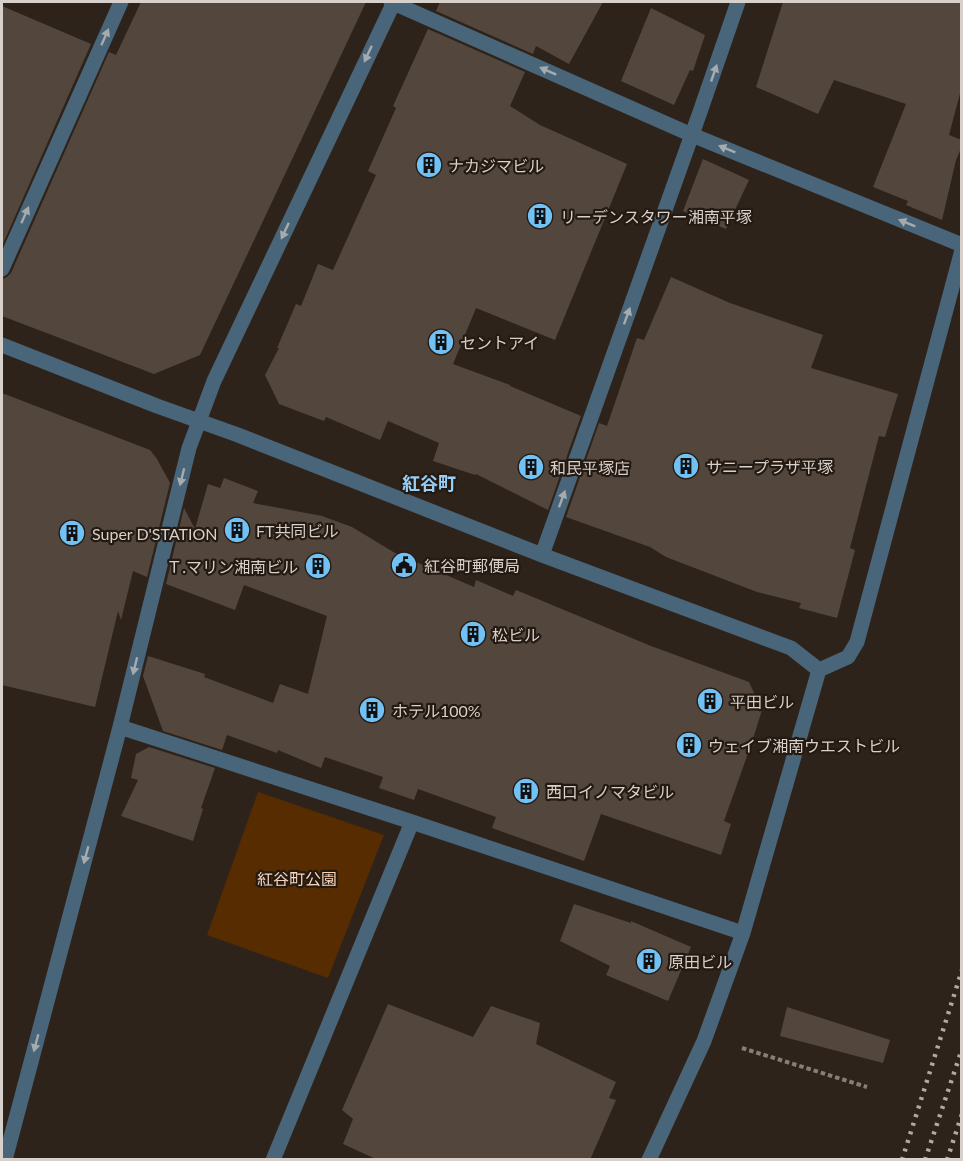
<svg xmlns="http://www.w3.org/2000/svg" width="963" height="1161" viewBox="0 0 963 1161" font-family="Lato,'Noto Sans JP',sans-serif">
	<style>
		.green { fill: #572c00 }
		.building { fill: #53473d }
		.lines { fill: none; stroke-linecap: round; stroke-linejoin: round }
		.path { stroke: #877e77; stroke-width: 4; stroke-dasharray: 4.5 3; stroke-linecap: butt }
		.minor { stroke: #486579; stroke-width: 15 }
		.rail { stroke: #b1a9a3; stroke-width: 4.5; stroke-dasharray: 3 6; stroke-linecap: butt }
		.oneway { fill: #a6abae }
		.labels { text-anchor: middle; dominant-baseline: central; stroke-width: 4.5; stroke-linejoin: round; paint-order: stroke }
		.poi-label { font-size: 16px; fill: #d8d0cb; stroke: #241a12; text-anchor: start }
		.park-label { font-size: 16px; fill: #f8d5ba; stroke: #241a12 }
		.neighbourhood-label { font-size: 18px; font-weight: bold; fill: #96cef5; stroke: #241a12 }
	</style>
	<rect width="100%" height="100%" fill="#2e231b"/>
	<path class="green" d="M258,792L384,835L328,978L207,935Z"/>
	<path class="building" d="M141,2H366L200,355L154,374L2,316V279L7,277L11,273L109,52L116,55Z
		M440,2H603L569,64L536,46L533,54L436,11Z
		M783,2H962V86L949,135L962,140V146L956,160L942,220L906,205L908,201L873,187L906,104L834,80L818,114L756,87Z
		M2,6L91,44L2,246Z
		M651,8L705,35L693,71L690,70L674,105L621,81Z
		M428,29L525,72L510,106L540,125L627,164L555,340L476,308L453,364L510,385V386L581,416L548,510L476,474L475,475L433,461L439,443L388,421L380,440L326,417L324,421L279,404L265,375L279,348H277L296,304L301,306L318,264L333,270L376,175L368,171L396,108L393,106Z
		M703,159L749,180L726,229L683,211Z
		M671,277L730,303L823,335L811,368L898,394L885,437L879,436L850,548L855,550L837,618L799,608L801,603L757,592L666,557L650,547L566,517L599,423L607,426L637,338L644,340Z
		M2,393L150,450L157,459L170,483L147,577L133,571L121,620L118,611L95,707L2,685Z
		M224,478L258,491L253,503L322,516L352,527L395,553L474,587L476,580L513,596L516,590L651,646L749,682L762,710L752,742L724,821L731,824L721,855L601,814L584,861L492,828L496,817L418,789L414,800L379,788L383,777L325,757L321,768L278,750L277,753L227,735L222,750L163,731L143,676L148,656L205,674L204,677L273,703L280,684L308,694L327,616L244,585L235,610L166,584L184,508L195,529L208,484L220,488Z
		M149,747L215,768L201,808L203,809L193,841L121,816L138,780L131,778L136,754Z
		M574,904L631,923V921L691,947L668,1001L606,975L610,966L560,941Z
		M388,1004L473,1037L491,1006L540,1023L536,1044L616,1082L609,1098L616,1100L590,1160H378L343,1144L353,1119L342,1110Z
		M787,1007L890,1040L883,1063L780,1036Z"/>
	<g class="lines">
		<path class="path" d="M742,1048L867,1087"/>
		<path class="minor" d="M391,2L692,135L962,245
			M2,269L121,2
			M2,345L157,406L238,435L542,555L791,648L819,670
			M542,555L700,112L738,2
			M120,727L412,822L743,933
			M5,1160L120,727L189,448L214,381L394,2
			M273,1160L412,822
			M649,1160L704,1041L743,933L819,670L848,657L857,642L962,250"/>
		<path class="rail" d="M902,1160L962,970
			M925,1160L962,1049
			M947,1160L962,1114"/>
	</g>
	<defs><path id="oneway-solid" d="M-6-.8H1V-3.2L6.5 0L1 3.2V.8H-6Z" transform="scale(1.5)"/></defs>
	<g class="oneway">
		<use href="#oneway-solid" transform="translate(105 37) rotate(-66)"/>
		<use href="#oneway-solid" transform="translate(368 54) rotate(115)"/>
		<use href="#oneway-solid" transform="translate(548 71) rotate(-156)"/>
		<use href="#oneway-solid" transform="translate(714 73) rotate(-71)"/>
		<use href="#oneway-solid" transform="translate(727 149) rotate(-158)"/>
		<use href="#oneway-solid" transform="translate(25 215) rotate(-66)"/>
		<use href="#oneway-solid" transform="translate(907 223) rotate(-158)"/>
		<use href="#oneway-solid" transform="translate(285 231) rotate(115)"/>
		<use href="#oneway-solid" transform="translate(627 316) rotate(-70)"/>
		<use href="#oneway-solid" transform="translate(182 477) rotate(104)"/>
		<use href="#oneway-solid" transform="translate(562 499) rotate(-70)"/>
		<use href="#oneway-solid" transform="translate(135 666) rotate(104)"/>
		<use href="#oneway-solid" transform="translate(86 855) rotate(105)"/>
		<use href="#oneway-solid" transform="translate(36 1043) rotate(105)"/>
	</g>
	<defs>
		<g id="building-disc" transform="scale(1.35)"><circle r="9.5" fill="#72c1f5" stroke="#241a12"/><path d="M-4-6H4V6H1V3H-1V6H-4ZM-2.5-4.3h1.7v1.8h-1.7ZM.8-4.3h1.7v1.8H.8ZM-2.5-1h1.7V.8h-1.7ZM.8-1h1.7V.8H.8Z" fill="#111"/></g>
		<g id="civic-disc" transform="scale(1.35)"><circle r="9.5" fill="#72c1f5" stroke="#241a12"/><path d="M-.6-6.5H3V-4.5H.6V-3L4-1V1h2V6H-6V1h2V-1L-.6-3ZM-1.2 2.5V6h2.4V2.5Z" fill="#111"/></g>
	</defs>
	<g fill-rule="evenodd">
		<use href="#building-disc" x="429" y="165"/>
		<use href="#building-disc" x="540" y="216"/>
		<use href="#building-disc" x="441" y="342"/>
		<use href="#building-disc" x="686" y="466"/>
		<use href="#building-disc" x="531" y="467"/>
		<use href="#building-disc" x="237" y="530"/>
		<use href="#building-disc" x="72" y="533"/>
		<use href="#civic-disc" x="404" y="565"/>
		<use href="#building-disc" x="318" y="566"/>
		<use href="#building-disc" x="473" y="634"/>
		<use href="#building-disc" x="710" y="701"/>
		<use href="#building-disc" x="372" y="710"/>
		<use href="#building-disc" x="689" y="745"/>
		<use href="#building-disc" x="526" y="791"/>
		<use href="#building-disc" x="649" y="961"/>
	</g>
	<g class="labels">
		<g class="poi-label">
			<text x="448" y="165">ナカジマビル</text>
			<text x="560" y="216">リーデンスタワー湘南平塚</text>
			<text x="460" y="342">セントアイ</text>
			<text x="706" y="466">サニープラザ平塚</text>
			<text x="550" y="467">和民平塚店</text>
			<text x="256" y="530">FT共同ビル</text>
			<text x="92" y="533">Super D'STATION</text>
			<text x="424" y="565">紅谷町郵便局</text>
			<text x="298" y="566" text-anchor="end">Ｔ.マリン湘南ビル</text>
			<text x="492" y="634">松ビル</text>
			<text x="730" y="701">平田ビル</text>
			<text x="392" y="710">ホテル100%</text>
			<text x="708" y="745">ウェイブ湘南ウエストビル</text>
			<text x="546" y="791">西口イノマタビル</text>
			<text x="668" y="961">原田ビル</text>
		</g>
		<g class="park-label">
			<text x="297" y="878">紅谷町公園</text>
		</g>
		<g class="neighbourhood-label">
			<text x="429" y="483">紅谷町</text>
		</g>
	</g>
	<rect width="963" height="1161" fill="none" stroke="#d8d0cb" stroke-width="6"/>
</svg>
